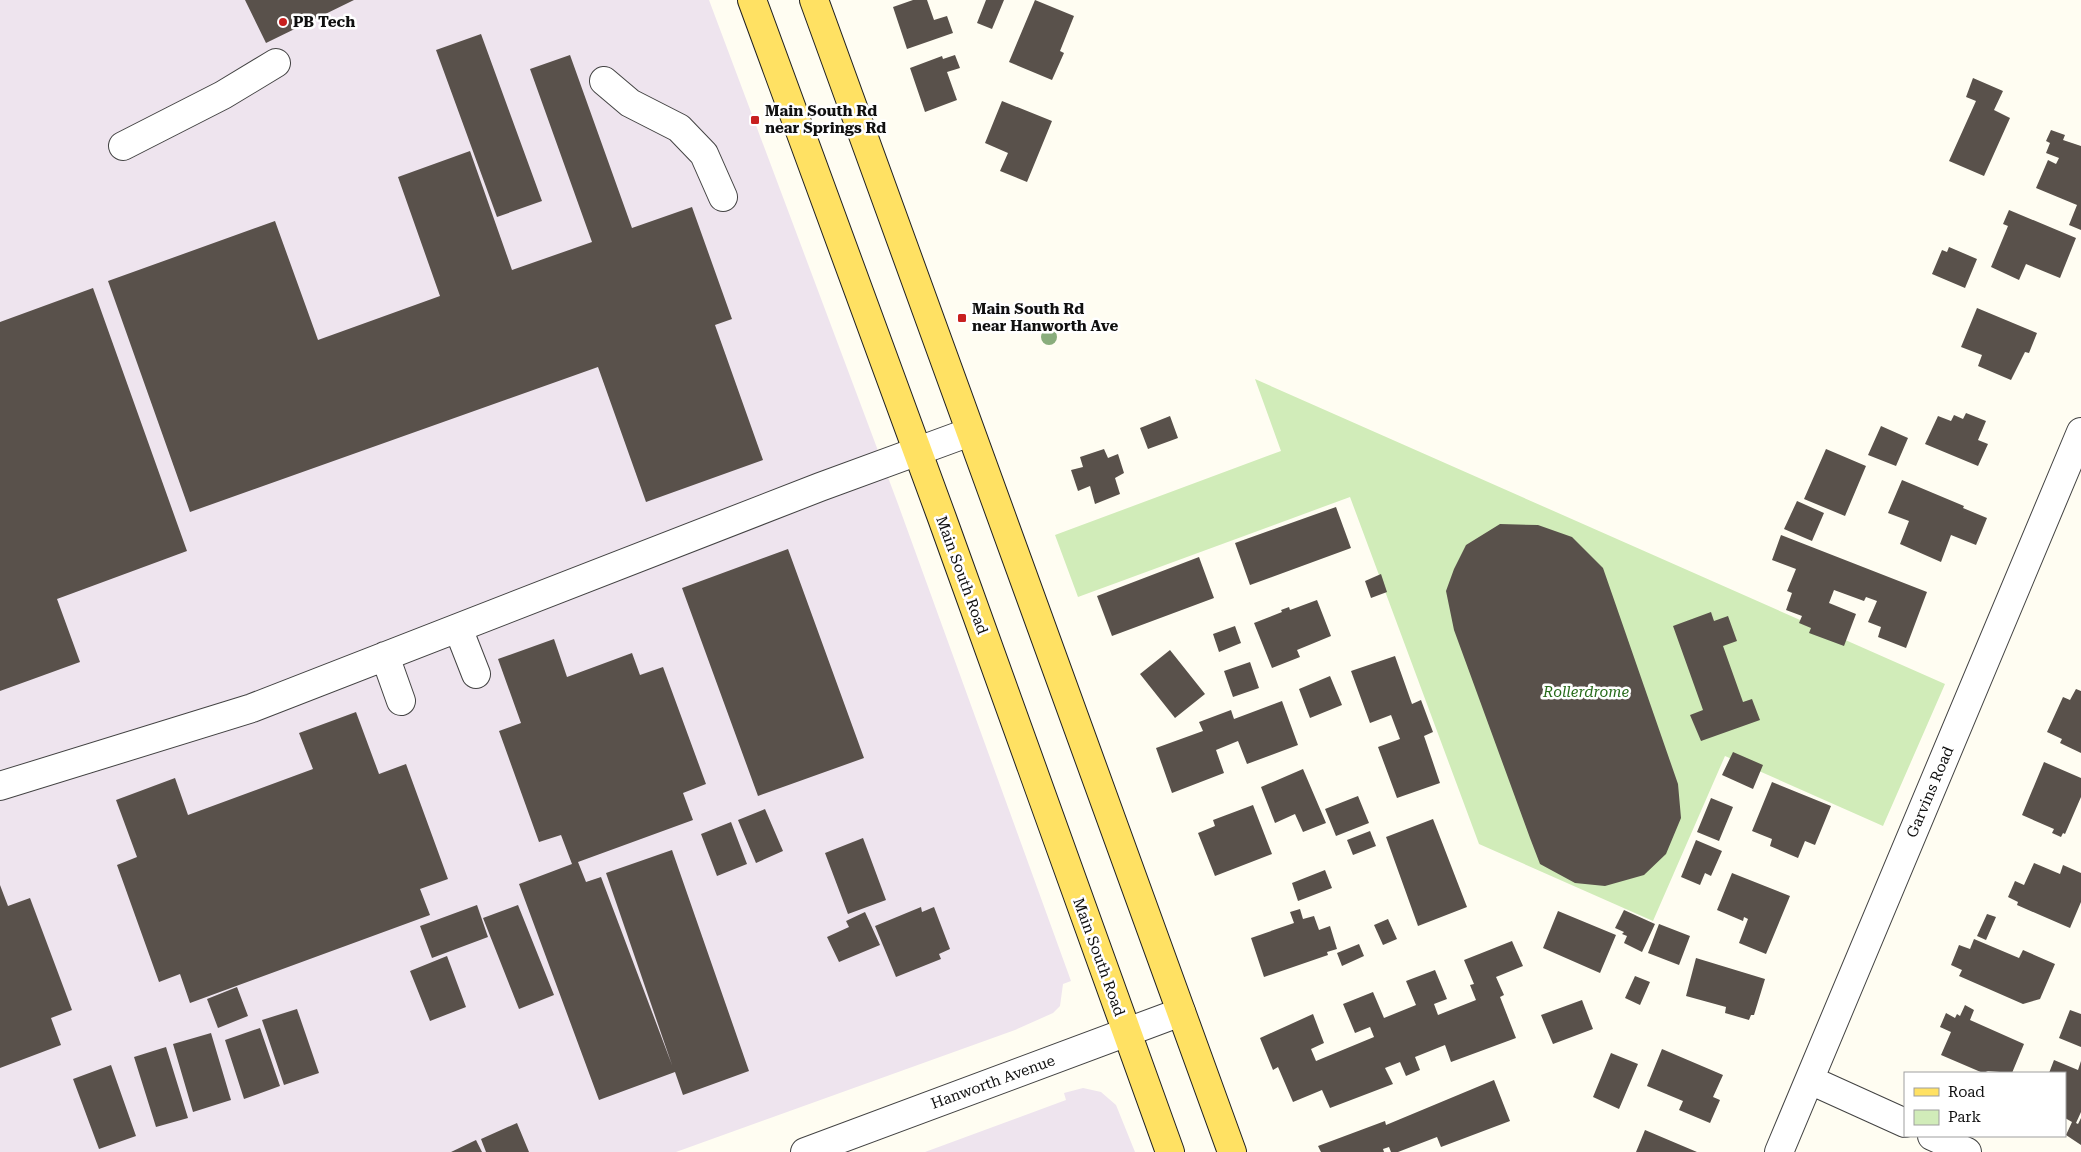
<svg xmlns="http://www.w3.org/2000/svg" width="2081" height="1152" viewBox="0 0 2081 1152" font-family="'Roboto Serif',serif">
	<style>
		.industrial { fill: #eee4ee }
		.green { fill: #d1ecb9 }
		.building { fill: #59514b }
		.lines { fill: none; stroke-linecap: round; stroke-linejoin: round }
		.minor-casing { stroke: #434343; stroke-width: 30 }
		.major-casing { stroke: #212121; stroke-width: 30 }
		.minor { stroke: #fff; stroke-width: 28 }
		.major { stroke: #ffe163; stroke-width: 28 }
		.tree { fill: #89ad7c }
		.poi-dot { fill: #c8201f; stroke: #fff; stroke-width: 2 }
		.labels { text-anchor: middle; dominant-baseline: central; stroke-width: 5; stroke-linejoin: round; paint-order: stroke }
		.poi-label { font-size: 15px; font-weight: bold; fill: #101010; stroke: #fff; text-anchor: start }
		.street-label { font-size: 15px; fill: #101010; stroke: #fff }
		.park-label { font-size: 15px; font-style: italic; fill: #286c1b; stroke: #fff }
	</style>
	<rect width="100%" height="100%" fill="#fffdf2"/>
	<path class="industrial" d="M0,0H709L898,504L1071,981L1063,984L1060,1006L1053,1013L1015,1030L676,1152H0Z
		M1083,1088L1101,1092L1116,1105L1135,1152H925L1066,1100L1064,1093Z"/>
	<path class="green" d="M1255,379L1945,684L1883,826L1725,756L1653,921L1479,844L1350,497L1078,597L1055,535L1281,451Z"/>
	<path class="building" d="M245,0H354L266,43Z
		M913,0H927L934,20L947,16L953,33L907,49L893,7Z
		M986,0H1004L992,29L977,23Z
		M1035,0L1074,16L1060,51L1064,53L1052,80L1009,62Z
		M481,34L542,201L497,217L436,50Z
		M570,55L632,228L692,207L732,319L715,325L763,460L646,502L598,367L190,512L108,281L275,221L318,340L440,296L398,177L470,151L512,270L592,242L530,69Z
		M955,55L960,68L947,72L957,100L925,112L910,68L942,56L943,59Z
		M1973,78L2003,91L1994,110L2010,118L1984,176L1949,161L1976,101L1966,97Z
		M1002,101L1052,121L1027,182L1000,171L1008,153L985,143Z
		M2051,130L2065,135L2063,140L2081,146V230L2069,225L2077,205L2036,188L2048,160L2056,164L2059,158L2046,153L2050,143L2046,141Z
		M2009,210L2076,238L2060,278L2026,264L2019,280L1991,267L2008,226L2003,224Z
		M1949,247L1977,259L1965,288L1932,274L1942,250L1947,252Z
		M93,288L187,551L57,599L80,662L0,691V322Z
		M1977,308L2037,333L2029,353L2025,352L2011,380L1978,366L1982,355L1961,347Z
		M1966,413L1986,421L1978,440L1988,444L1978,466L1925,444L1938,416L1951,421L1954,415L1963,419Z
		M1170,416L1178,438L1148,449L1140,428Z
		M1881,426L1908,438L1896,466L1868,455Z
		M1104,449L1108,458L1118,454L1124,473L1115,478L1120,494L1095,504L1090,486L1078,491L1071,470L1083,467L1080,457Z
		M1826,449L1866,466L1845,516L1804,499Z
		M1902,480L1964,506L1963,508L1987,518L1976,545L1951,535L1941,562L1900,544L1909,521L1888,513Z
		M1797,501L1824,513L1812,541L1784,529Z
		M1336,507L1351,548L1250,585L1235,543Z
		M1500,524L1538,525L1572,537L1603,568L1678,784L1681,818L1666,854L1644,875L1605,886L1575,883L1540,864L1530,838L1454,630L1446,591L1454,569L1466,545Z
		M1781,535L1927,592L1906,648L1878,637L1881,627L1868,622L1877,601L1866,597L1864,601L1834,590L1829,603L1856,614L1844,646L1809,633L1811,628L1799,623L1802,616L1786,610L1792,593L1787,591L1796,569L1772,560Z
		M788,549L864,758L758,796L682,588Z
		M1199,557L1214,598L1112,636L1097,596Z
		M1381,574L1387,592L1371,598L1365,581Z
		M1317,600L1331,636L1297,650L1300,657L1272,668L1254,623L1282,612L1281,610L1289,607L1290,610Z
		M1711,612L1714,621L1728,616L1737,641L1723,646L1743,702L1752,699L1760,720L1701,741L1690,715L1703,710L1673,626Z
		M1235,626L1241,643L1219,652L1213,634Z
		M554,639L567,677L632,653L640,675L663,667L706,784L683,793L693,820L578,862L586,882L601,877L672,1065L606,873L672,850L749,1071L683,1095L675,1072L599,1100L519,884L572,864L561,835L539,842L499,731L521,723L498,659Z
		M1170,650L1205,694L1175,718L1140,674Z
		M1395,656L1412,704L1421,700L1433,732L1424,736L1440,783L1397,798L1378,747L1400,739L1391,715L1370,723L1351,671Z
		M1250,662L1259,688L1233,697L1224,671Z
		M1330,676L1342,705L1310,718L1299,689Z
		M2076,689L2081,691V753L2060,743L2062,739L2047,732L2063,697L2070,700Z
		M1282,701L1298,745L1247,764L1238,741L1216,750L1224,773L1172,793L1156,748L1203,731L1199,722L1231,710L1234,719Z
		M356,712L379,774L406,764L448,879L420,889L430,915L190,1003L180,974L159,982L117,865L137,857L116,800L175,778L188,815L313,769L299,733Z
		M1733,752L1763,765L1753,789L1722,775Z
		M2044,762L2081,778V797L2065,834L2063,833L2061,837L2052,833L2054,829L2022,815Z
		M1303,769L1326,823L1303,832L1295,814L1275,823L1261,787Z
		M1772,782L1831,806L1815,845L1805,841L1798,858L1770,846L1772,839L1752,831Z
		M1358,796L1369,823L1336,836L1325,809Z
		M1711,798L1733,807L1719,841L1697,832Z
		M1253,805L1272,854L1215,876L1198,833L1215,826L1213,820Z
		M765,809L783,851L756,863L738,820Z
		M1433,819L1467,907L1418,926L1386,837Z
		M731,822L747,864L717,876L701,834Z
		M1370,831L1376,846L1353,855L1347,840Z
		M863,838L886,900L848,914L825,853Z
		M1696,840L1722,851L1711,876L1705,873L1700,885L1681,877Z
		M2034,863L2060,874L2063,865L2081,873V902L2070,928L2017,905L2018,902L2008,897L2015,881L2024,885Z
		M1325,870L1332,888L1298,901L1292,883Z
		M1732,873L1790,896L1766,954L1739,943L1748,919L1744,917L1743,921L1717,910Z
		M0,885L8,906L30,898L72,1010L51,1018L61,1045L0,1068Z
		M477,905L488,937L432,958L420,926Z
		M518,905L554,995L519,1009L483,918Z
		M921,907L922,912L934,907L950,949L939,954L941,959L896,977L875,926Z
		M1300,909L1303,919L1314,916L1319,930L1330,926L1337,949L1327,952L1328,955L1264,977L1251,938L1294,923L1290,912Z
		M1624,910L1655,924L1642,952L1624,943L1627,936L1622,934L1624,932L1615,928Z
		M1558,911L1616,935L1600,973L1543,948Z
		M865,912L880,945L839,962L827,937L849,927L846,921Z
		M1987,914L1996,917L1986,940L1977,936Z
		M1388,919L1397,939L1383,945L1374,925Z
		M1659,924L1690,936L1679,965L1648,953Z
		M1974,939L2019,958L2023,950L2055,964L2040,999L2023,1004L1959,976L1962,970L1951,965L1959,945L1970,949Z
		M1512,941L1523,966L1496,977L1504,995L1500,997L1516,1038L1451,1062L1445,1045L1415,1057L1420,1070L1406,1076L1400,1062L1385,1068L1393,1084L1330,1108L1322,1090L1293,1102L1278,1067L1273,1070L1260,1038L1313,1014L1324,1043L1311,1049L1316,1061L1374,1037L1370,1027L1355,1033L1343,1004L1373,992L1384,1018L1416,1005L1406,981L1435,970L1447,999L1434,1004L1438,1015L1476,1000L1470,985L1474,984L1464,960Z
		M1359,944L1364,956L1342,966L1337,953Z
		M447,956L466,1007L430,1021L410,971Z
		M1696,958L1765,979L1754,1015H1751L1749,1020L1725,1013L1726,1007L1686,996Z
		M1635,976L1650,982L1640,1005L1625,998Z
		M237,987L248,1016L218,1028L207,999Z
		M1582,1000L1593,1029L1553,1044L1541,1015Z
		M1965,1005L1974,1010L1970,1020L2024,1044L2012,1073L1988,1071L1983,1073L1941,1055L1951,1032L1940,1027L1946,1013L1955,1018L1957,1014L1960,1016Z
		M297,1009L319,1073L284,1085L262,1020Z
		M2070,1010L2081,1014V1047L2059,1038Z
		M260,1028L280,1086L244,1099L225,1040Z
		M211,1033L231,1100L193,1112L173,1044Z
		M166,1047L188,1118L156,1127L134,1057Z
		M1662,1049L1723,1075L1713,1097L1720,1100L1710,1123L1679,1110L1683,1101L1647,1086Z
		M1611,1053L1638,1064L1619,1109L1593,1097Z
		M2054,1060L2078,1070L2081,1061V1112L2076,1123L2078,1124L2081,1118V1145L2066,1135L2072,1122L2065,1118V1073H2049Z
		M111,1065L136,1136L99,1149L73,1079Z
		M1494,1080L1510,1121L1441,1147L1437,1137L1398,1152H1391L1389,1147L1383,1149L1384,1152H1321L1318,1146L1385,1121L1386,1125Z
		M517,1123L529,1152H486L481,1139Z
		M1645,1130L1697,1152H1636Z
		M476,1140L482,1152H451Z"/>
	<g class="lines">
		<g class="minor-casing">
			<path id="minor" d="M604,81L630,103L679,128L704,154L723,197
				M123,146L223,95L276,63
				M458,628L476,674
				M385,656L401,701
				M0,786L252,708L820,487L970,432
				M1810,1080L1905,1123
				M1932,1136L1967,1152
				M805,1152L1181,1012
				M1779,1152L2081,432"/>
		</g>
		<g class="major-casing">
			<path id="major" d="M752,0L942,518L1170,1152
				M814,0L1232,1152"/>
		</g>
		<use href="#minor" class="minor"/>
		<use href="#major" class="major"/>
	</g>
	<circle class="tree" cx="1049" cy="337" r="8"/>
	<g class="poi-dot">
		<circle cx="283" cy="22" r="5"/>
		<rect x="750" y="115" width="10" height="10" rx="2.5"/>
		<rect x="957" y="313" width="10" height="10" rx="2.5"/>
	</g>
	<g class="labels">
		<g class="poi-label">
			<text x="293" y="22">PB Tech</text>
			<text x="765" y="111">Main South Rd<tspan x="765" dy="17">near Springs Rd</tspan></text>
			<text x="972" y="309">Main South Rd<tspan x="972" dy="17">near Hanworth Ave</tspan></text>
		</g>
		<g class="street-label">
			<text transform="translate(962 575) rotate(70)">Main South Road</text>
			<text transform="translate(1930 792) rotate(-67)">Garvins Road</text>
			<text transform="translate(1099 957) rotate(70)">Main South Road</text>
			<text transform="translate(993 1082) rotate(-20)">Hanworth Avenue</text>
		</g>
		<g class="park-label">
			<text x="1586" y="692">Rollerdrome</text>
		</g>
	</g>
	<rect x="1904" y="1072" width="162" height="65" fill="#ffffff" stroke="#9f9f9f"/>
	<rect x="1914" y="1088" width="25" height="8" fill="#ffe163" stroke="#9f9f9f"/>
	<text x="1948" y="1097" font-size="15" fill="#101010">Road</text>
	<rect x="1914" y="1110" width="25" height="15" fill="#d1ecb9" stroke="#9f9f9f"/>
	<text x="1948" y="1122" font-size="15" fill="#101010">Park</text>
</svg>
